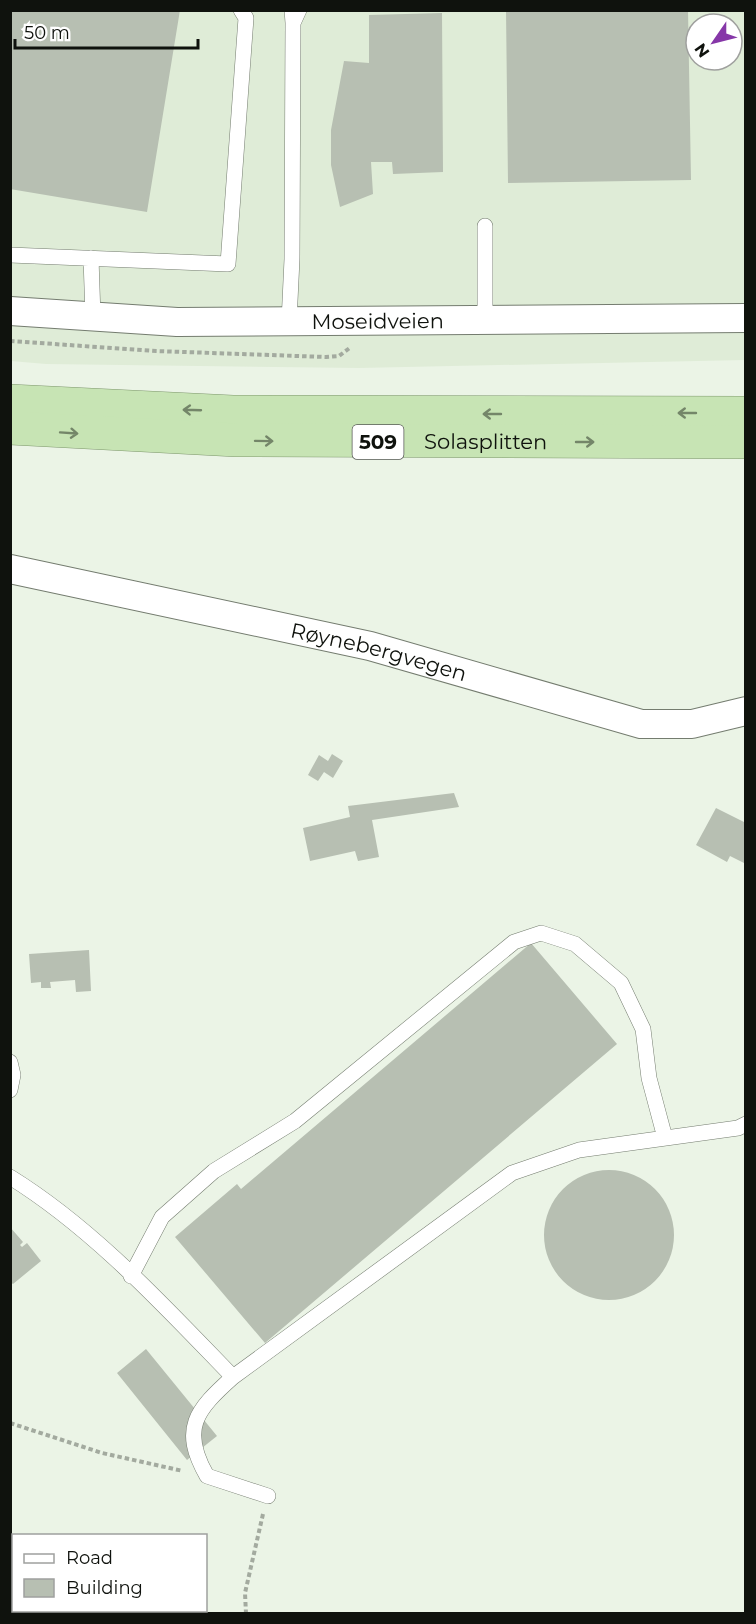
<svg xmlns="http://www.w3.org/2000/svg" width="756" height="1624" viewBox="0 0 756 1624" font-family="Montserrat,sans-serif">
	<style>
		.built { fill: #dfecd7; fill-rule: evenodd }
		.building { fill: #b7bfb2 }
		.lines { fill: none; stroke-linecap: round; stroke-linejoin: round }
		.service-casing { stroke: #747c6f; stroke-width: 16 }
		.minor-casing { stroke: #747c6f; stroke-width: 30 }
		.trunk-casing { stroke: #7e976d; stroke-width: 34 }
		.path { stroke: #a3aa9f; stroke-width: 4; stroke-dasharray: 4.5 3; stroke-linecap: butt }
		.service { stroke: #fff; stroke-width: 15 }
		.minor { stroke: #fff; stroke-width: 28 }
		.trunk { stroke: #c7e4b4; stroke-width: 33 }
		.oneway { stroke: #748669 }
		.labels { text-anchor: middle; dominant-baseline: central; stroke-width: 6; stroke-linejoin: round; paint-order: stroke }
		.shield { fill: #fff; stroke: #575956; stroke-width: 1.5 }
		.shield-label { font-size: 20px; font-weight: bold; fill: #0f120d }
		.street-label { font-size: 21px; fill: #0f120d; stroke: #fff }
	</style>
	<rect width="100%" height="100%" fill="#ebf4e6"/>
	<path class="built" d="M10,11H745V360L359,368L46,364L11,361ZM696,24H732V60H696Z"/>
	<path class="building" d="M10,10H180L147,212L10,189Z
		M506,10H688L691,180L508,183Z
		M442,13L443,172L393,174L392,162H371L373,194L340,207L331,165V130L344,61L369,63V15Z
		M332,754L343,761L333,778L324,772L318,781L308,775L319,755L328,761Z
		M454,793L459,807L372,820L379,857L358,861L355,851L310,861L303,828L350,817L348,806Z
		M716,808L746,823V864L730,856L727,862L696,845Z
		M531,943L617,1044L265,1343L175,1237L237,1184L241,1189Z
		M89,950L91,991L76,992L75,980L50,982L51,988H41V982L31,983L29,954Z
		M544 1235a65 65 0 1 1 130 0a65 65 0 1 1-130 0Z
		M10,1227L23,1242L20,1245L22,1247L27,1243L41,1261L13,1284L10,1282Z
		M146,1349L217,1436L187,1460L117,1373Z"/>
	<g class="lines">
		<g class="service-casing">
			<path id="service" d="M292,10L293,23L299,10
				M10,255L228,264L246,18L241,10
				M91,258L93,317
				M485,321V226
				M289,322L292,259L293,23
				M10,1062L13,1075L10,1090
				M10,1177C94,1229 164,1306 233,1377
				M131,1276L162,1217L214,1171L295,1121L514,942L541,933L575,944L621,983L643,1029L649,1078L665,1138
				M268,1496L207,1476C180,1429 196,1410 233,1377L512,1173L579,1150L738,1128L746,1124"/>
		</g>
		<g class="minor-casing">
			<g id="minor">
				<path id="s1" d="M10,311L177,322L746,318"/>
				<path id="s2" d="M10,569L370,646L641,724H692L746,711"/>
			</g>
		</g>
		<g class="trunk-casing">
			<g id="trunk">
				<path d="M10,401L233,412L746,413"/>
				<path id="s3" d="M10,428L236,440L746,442"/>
			</g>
		</g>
		<path class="path" d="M10,341L156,351L326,357L339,356L351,347
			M10,1423L102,1453L183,1471
			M246,1614L245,1593L263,1514"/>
		<use href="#service" class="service"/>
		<use href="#minor" class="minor"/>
		<use href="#trunk" class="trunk"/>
	</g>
	<defs><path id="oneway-shaft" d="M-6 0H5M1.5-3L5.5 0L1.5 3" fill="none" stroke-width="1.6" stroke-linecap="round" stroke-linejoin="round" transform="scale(1.5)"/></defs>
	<g class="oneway">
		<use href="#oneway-shaft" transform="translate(192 410) rotate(-178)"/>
		<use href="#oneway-shaft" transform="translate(687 413) rotate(180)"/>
		<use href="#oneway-shaft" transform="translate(492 414) rotate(180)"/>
		<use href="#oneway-shaft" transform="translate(69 433) rotate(4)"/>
		<use href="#oneway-shaft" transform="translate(264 441) rotate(1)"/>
		<use href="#oneway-shaft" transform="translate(585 442)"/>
	</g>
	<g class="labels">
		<rect class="shield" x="352.5" y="425" width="51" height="34" rx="4.5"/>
		<g class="shield-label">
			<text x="378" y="442">509</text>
		</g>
		<g class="street-label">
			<text stroke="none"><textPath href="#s1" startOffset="368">Moseidveien</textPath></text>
			<text stroke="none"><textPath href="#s3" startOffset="476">Solasplitten</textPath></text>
			<text stroke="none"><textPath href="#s2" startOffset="378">Røynebergvegen</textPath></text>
		</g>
	</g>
	<rect width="756" height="1624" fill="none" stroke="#0f120d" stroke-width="24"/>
	<rect x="12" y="1534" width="195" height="78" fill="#ffffff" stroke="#9fa09e" stroke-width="1.5"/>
	<rect x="24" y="1554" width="30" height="9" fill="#ffffff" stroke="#9fa09e" stroke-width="1.5"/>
	<text x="66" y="1564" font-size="18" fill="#0f120d">Road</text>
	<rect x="24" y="1579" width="30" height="18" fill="#b7bfb2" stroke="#9fa09e" stroke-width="1.5"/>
	<text x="66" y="1594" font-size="18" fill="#0f120d">Building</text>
	<g transform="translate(714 42) rotate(235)"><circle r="28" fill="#ffffff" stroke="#9fa09e" stroke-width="1.5"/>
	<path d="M0-4.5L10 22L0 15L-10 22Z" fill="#8637a8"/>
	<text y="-9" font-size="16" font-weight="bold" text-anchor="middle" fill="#0f120d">N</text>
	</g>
	<path d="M15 39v9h183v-9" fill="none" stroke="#0f120d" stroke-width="3"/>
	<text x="24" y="39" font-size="18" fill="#0f120d" stroke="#ffffff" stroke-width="4.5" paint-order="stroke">50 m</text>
</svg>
